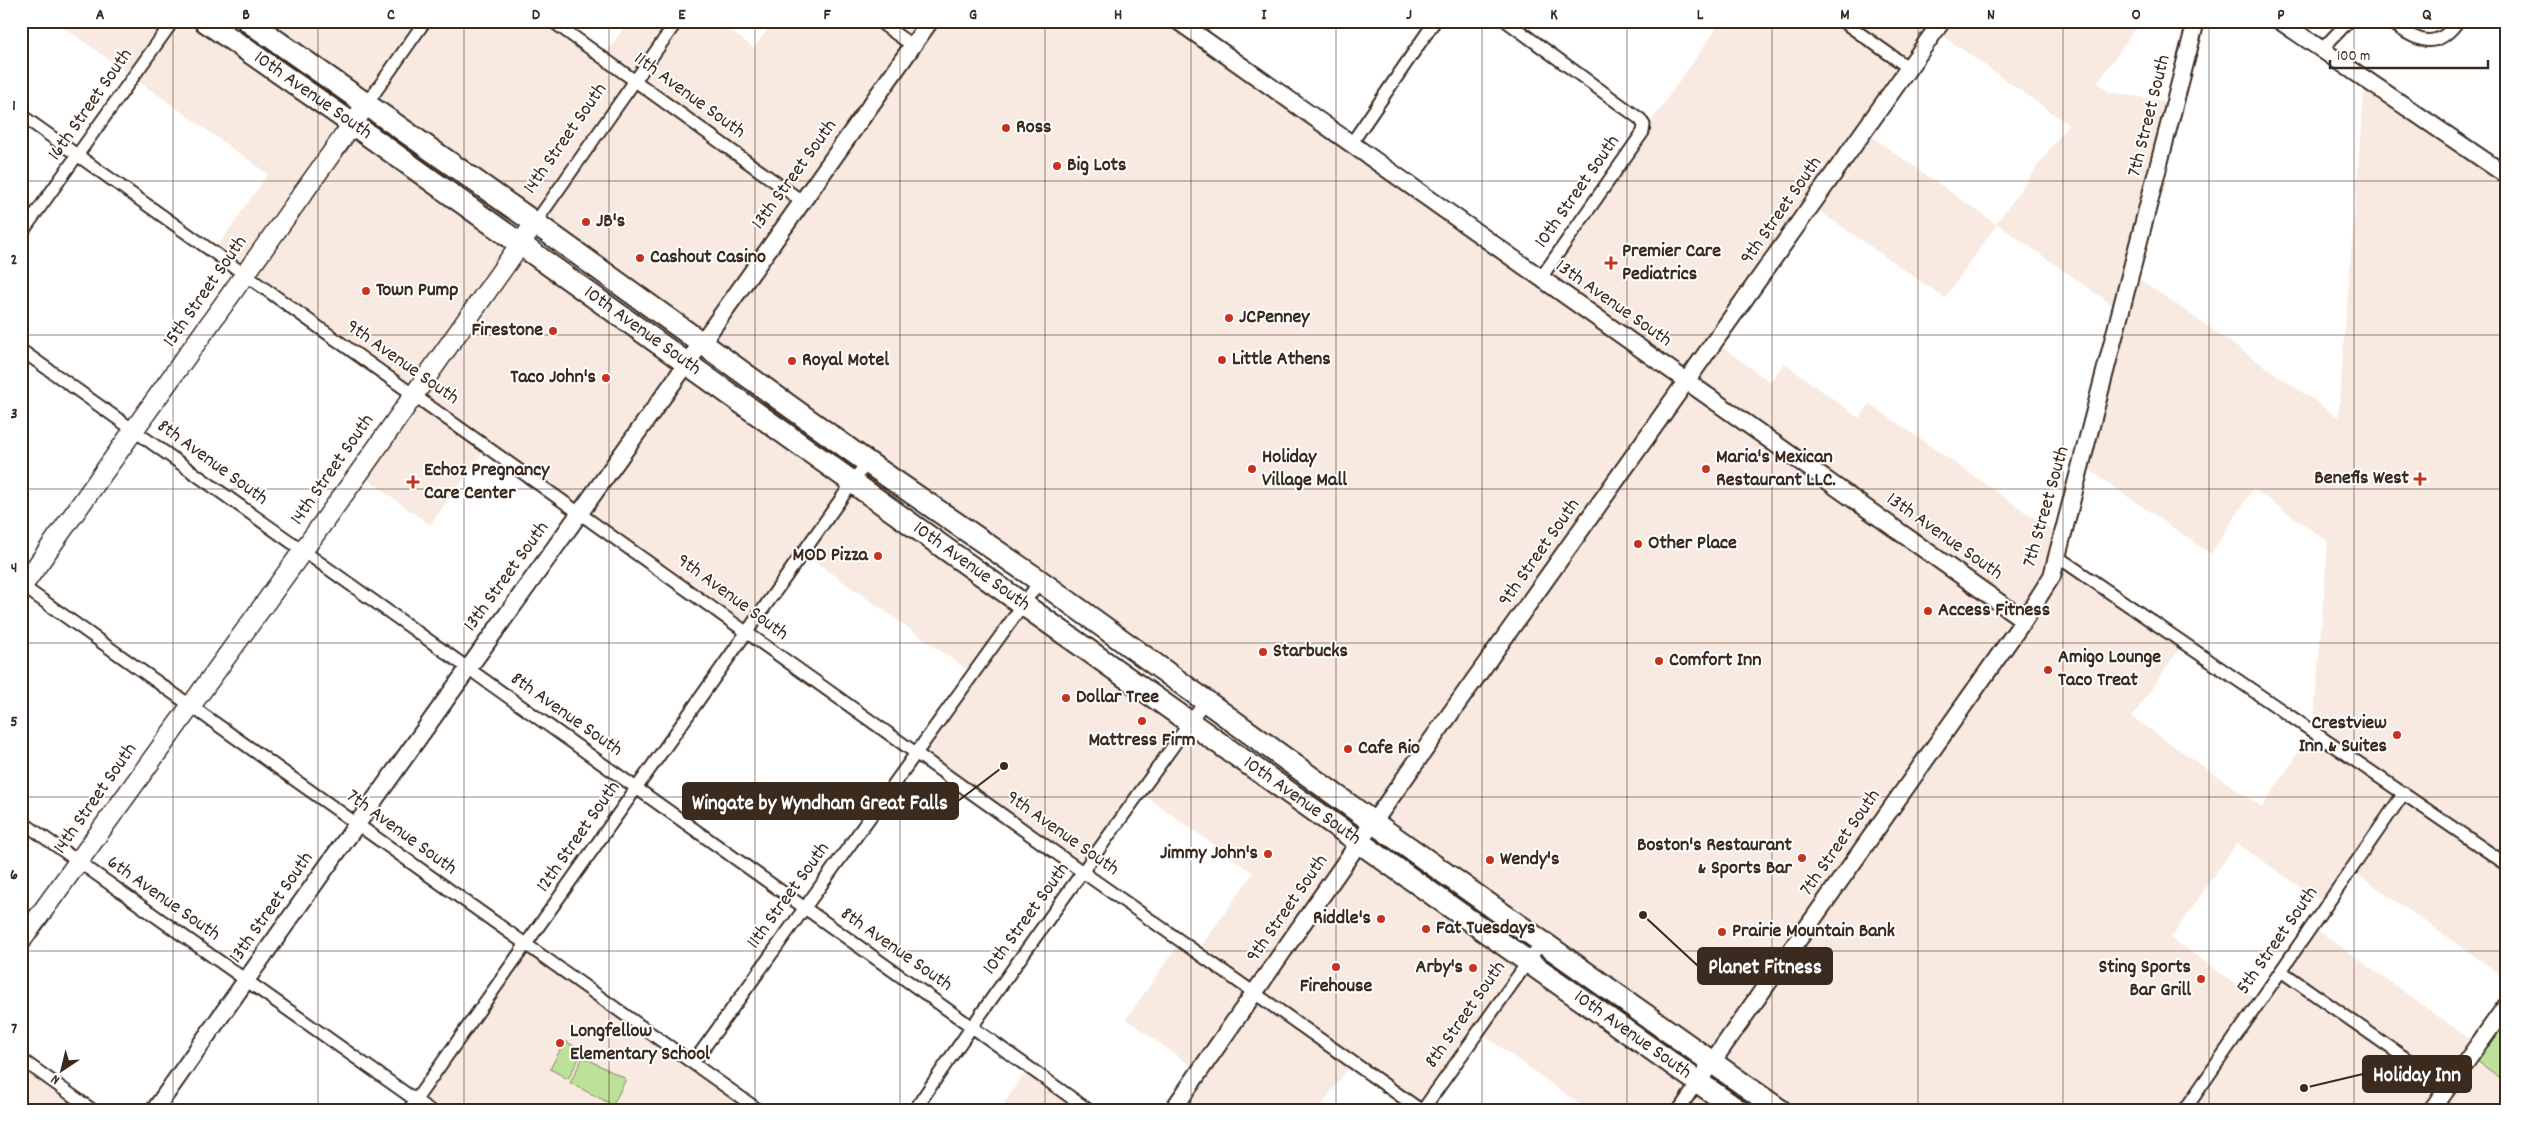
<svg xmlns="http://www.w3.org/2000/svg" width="2527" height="1132" viewBox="0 0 2527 1132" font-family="Dekko,sans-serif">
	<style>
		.built { fill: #f8eae0; fill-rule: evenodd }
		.green { fill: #bee19a; stroke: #7c865c }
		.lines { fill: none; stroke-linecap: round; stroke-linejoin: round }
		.street-casing { stroke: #3b2a1e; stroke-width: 15 }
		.secondary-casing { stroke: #3b2a1e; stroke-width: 20 }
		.primary-casing { stroke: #3b2a1e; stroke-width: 22 }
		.highway-casing { stroke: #3b2a1e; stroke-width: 25 }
		.street { stroke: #fff; stroke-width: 11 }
		.secondary { stroke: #fff; stroke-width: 16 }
		.primary { stroke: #fff; stroke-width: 19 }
		.highway { stroke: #fff; stroke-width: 21 }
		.grid { fill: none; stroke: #3b2a1e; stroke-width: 1; stroke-opacity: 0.55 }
		.poi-dot { fill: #c8321e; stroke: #fff; stroke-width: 2 }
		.labels { text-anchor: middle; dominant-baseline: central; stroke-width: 4; stroke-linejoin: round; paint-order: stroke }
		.street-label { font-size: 20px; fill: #3b2a1e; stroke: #fff }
		.poi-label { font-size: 20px; font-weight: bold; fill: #3b2a1e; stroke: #fff; text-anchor: start }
		.leader { fill: none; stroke: #3b2a1e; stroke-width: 2 }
		.callout-dot { fill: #3b2a1e; stroke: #fff; stroke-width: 2 }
		.callout { fill: #3b2a1e; stroke: #3b2a1e; stroke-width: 2 }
		.callout-label { font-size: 21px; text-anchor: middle; font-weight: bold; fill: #fff }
		.neatline { fill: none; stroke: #3b2a1e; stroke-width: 2 }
		.grid-label { font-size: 16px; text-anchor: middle; font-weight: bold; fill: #3b2a1e }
	</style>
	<rect width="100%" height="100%" fill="#fff"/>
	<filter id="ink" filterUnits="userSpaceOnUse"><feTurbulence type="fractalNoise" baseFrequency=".02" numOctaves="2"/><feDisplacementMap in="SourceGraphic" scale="10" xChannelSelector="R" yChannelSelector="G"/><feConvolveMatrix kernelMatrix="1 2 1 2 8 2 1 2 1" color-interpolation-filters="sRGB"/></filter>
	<g filter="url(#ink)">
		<path class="built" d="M55,21H205L1739,1111H1589L1478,1031L1422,1111L1352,1062L1318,1111H1172L1200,1072L1126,1019L1181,941L1197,952L1253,873L1141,793L1084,873L915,752L972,673L804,554L748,632L487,447L430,525L359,473L413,394L213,253L268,174Z
			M248,21H552L603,58L628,21H717L754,48L773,21H1180L1541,277L1722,21H2140L2098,83L2110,92L2175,103L2131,273L2338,417L2365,79L2506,175V978L2351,870L2326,905L2237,843L2171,938L2260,1001L2312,926L2478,1045L2470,1056L2506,1082V1111H1781ZM1936,31L2068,124L1996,224L1865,132ZM1812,206L1945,298L1997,224L2121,311L2082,465L2211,554L2253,489L2328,541L2313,731L2262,807L2132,717L2184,642L2058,557L2063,538L1870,404L1859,418L1784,363L1770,382L1715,342Z
			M526,945L760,1111H431L416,1100Z
			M21,1059L94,1111H21Z
			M1029,1067L1090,1111H999Z"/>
		<path class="green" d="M2506,1006V1082L2470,1056Z
			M565,1041L583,1051L568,1079L550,1069Z
			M583,1057L626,1079L613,1105L570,1083Z"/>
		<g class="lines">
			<g class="street-casing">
				<path id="street" d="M552,21L803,202
					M878,21L913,46
					M1506,21L1640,119L1644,125L1643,132L1540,279
					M1842,21L1909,68
					M2389,21C2415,39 2435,54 2458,21
					M2322,49L2349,21
					M366,105L425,21
					M21,115L1084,873L1422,1111
					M1351,144L1435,21
					M535,223L677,21
					M21,234L173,21
					M21,350L1090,1111
					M2058,557L2506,864
					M21,585L760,1111
					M21,821L431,1111
					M2281,971L2448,1088
					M21,1059L94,1111
					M693,1063L1040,581
					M408,1111L867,462
					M914,1111C1007,972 1109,838 1205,701
					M1422,1111L1542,942
					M1678,1111L1698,1082
					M2184,1111L2404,793"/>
			</g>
			<g class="secondary-casing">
				<path id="secondary" d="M1178,21L2024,620
					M2280,21L2506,175
					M1698,1082L2024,620L2052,576L2196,21
					M154,1111C410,745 674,386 930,21
					M1172,1111L1360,841L1942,21
					M2431,1111L2506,1006"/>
			</g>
			<g class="primary-casing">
				<path id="primary" d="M21,588L366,105
					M21,941L359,473L535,223"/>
			</g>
			<g class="highway-casing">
				<g id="highway">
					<path id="s1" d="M205,21L354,125L1024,605L1739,1111"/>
					<path d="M248,21L535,223L867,462L1040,581L1374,823L1781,1111"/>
				</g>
			</g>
			<use href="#street" class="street"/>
			<use href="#secondary" class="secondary"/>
			<use href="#primary" class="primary"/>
			<use href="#highway" class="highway"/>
		</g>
	</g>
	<path class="grid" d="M173,21V1111M318,21V1111M464,21V1111M609,21V1111M755,21V1111M900,21V1111M1045,21V1111M1191,21V1111M1336,21V1111M1482,21V1111M1627,21V1111M1772,21V1111M1918,21V1111M2063,21V1111M2209,21V1111M2354,21V1111M21,181H2506M21,335H2506M21,489H2506M21,643H2506M21,797H2506M21,951H2506"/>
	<g class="poi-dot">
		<circle cx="1006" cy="128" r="5"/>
		<circle cx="1057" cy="166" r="5"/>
		<circle cx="586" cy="222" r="5"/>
		<circle cx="640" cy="258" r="5"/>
		<path d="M1608.5 255.5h5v5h5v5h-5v5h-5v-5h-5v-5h5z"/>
		<circle cx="366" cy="291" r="5"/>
		<circle cx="1229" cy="318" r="5"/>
		<circle cx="553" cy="331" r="5"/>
		<circle cx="1222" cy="360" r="5"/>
		<circle cx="792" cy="361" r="5"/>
		<circle cx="606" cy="378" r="5"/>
		<circle cx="1252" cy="469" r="5"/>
		<circle cx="1706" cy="469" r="5"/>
		<path d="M2417.5 471.5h5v5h5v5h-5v5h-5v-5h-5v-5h5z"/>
		<path d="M410.5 474.5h5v5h5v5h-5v5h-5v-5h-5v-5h5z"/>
		<circle cx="1638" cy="544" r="5"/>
		<circle cx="878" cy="556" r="5"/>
		<circle cx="1928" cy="611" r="5"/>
		<circle cx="1263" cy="652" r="5"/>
		<circle cx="1659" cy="661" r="5"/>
		<circle cx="2048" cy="670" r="5"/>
		<circle cx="1066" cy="698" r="5"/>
		<circle cx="1142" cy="721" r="5"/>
		<circle cx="2397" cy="735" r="5"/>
		<circle cx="1348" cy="749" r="5"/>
		<circle cx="1268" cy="854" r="5"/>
		<circle cx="1802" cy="858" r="5"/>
		<circle cx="1490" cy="860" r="5"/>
		<circle cx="1381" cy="919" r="5"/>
		<circle cx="1426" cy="929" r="5"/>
		<circle cx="1722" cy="932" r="5"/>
		<circle cx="1336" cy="967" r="5"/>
		<circle cx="1473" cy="968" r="5"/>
		<circle cx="2201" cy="979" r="5"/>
		<circle cx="560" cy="1043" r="5"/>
	</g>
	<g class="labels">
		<g class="street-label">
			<text stroke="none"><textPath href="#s1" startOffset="131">10th Avenue South</textPath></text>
			<text transform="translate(689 96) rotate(36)">11th Avenue South</text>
			<text transform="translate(91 105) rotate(-55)">16th Street South</text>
			<text transform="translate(2150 116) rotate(-76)">7th Street South</text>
			<text transform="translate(566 139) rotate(-55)">14th Street South</text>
			<text transform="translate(795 175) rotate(-54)">13th Street South</text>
			<text transform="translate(1578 192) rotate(-55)">10th Street South</text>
			<text transform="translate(1782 211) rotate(-55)">9th Street South</text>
			<text transform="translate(206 292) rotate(-55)">15th Street South</text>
			<text transform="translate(1613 304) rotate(35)">13th Avenue South</text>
			<text stroke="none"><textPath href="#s1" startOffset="536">10th Avenue South</textPath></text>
			<text transform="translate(402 363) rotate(35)">9th Avenue South</text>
			<text transform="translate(212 463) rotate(36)">8th Avenue South</text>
			<text transform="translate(333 470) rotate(-55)">14th Street South</text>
			<text transform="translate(2047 507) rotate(-74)">7th Street South</text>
			<text transform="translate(1944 537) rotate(35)">13th Avenue South</text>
			<text transform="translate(1540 553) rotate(-55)">9th Street South</text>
			<text stroke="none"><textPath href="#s1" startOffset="941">10th Avenue South</textPath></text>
			<text transform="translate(507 577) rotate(-54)">13th Street South</text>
			<text transform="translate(732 598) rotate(36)">9th Avenue South</text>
			<text transform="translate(566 715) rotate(35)">8th Avenue South</text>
			<text transform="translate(96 799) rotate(-55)">14th Street South</text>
			<text stroke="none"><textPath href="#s1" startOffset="1346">10th Avenue South</textPath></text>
			<text transform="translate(401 833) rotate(36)">7th Avenue South</text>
			<text transform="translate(1062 834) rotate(35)">9th Avenue South</text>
			<text transform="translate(579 837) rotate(-55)">12th Street South</text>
			<text transform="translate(1841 843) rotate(-55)">7th Street South</text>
			<text transform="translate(789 896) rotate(-54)">11th Street South</text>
			<text transform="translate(163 899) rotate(35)">6th Avenue South</text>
			<text transform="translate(272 908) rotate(-55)">13th Street South</text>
			<text transform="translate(1288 909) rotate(-55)">9th Street South</text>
			<text transform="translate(1027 919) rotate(-54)">10th Street South</text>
			<text transform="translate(2278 941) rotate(-55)">5th Street South</text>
			<text transform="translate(896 950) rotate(35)">8th Avenue South</text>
			<text transform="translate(1466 1015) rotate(-55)">8th Street South</text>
			<text stroke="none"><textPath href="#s1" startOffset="1751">10th Avenue South</textPath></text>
		</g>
		<g class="poi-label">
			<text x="1016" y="128">Ross</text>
			<text x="1067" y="166">Big Lots</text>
			<text x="596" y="222">JB's</text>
			<text x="1622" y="252">Premier Care<tspan x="1622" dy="23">Pediatrics</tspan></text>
			<text x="650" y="258">Cashout Casino</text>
			<text x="376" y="291">Town Pump</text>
			<text x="1239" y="318">JCPenney</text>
			<text x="543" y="331" text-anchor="end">Firestone</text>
			<text x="1232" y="360">Little Athens</text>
			<text x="802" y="361">Royal Motel</text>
			<text x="596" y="378" text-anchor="end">Taco John's</text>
			<text x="1262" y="458">Holiday<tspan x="1262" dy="23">Village Mall</tspan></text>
			<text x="1716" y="458">Maria's Mexican<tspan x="1716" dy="23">Restaurant LLC.</tspan></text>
			<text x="424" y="471">Echoz Pregnancy<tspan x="424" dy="23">Care Center</tspan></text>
			<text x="2409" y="479" text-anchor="end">Benefis West</text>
			<text x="1648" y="544">Other Place</text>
			<text x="868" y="556" text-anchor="end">MOD Pizza</text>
			<text x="1938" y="611">Access Fitness</text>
			<text x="1273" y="652">Starbucks</text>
			<text x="2058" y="658">Amigo Lounge<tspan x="2058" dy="23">Taco Treat</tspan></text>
			<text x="1669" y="661">Comfort Inn</text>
			<text x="1076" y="698">Dollar Tree</text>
			<text x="2387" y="724" text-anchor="end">Crestview<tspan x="2387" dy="23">Inn &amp; Suites</tspan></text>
			<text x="1142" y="741" text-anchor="middle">Mattress Firm</text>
			<text x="1358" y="749">Cafe Rio</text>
			<text x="1792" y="846" text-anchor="end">Boston's Restaurant<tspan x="1792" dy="23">&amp; Sports Bar</tspan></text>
			<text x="1258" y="854" text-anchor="end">Jimmy John's</text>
			<text x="1500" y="860">Wendy's</text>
			<text x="1371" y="919" text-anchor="end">Riddle's</text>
			<text x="1436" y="929">Fat Tuesdays</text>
			<text x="1732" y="932">Prairie Mountain Bank</text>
			<text x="1463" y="968" text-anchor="end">Arby's</text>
			<text x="2191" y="968" text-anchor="end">Sting Sports<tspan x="2191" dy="23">Bar Grill</tspan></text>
			<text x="1336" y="987" text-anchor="middle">Firehouse</text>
			<text x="570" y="1032">Longfellow<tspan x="570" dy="23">Elementary School</tspan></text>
		</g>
	</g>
	<path class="leader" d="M1004 766L958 801M1643 915L1698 966M2304 1088L2363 1074"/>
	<g class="callout-dot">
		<circle cx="1004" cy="766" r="5"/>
		<circle cx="1643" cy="915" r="5"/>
		<circle cx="2304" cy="1088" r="5"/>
	</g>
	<g class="callout">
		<rect x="683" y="783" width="275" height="36" rx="5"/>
		<rect x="1698" y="948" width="134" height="36" rx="5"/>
		<rect x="2363" y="1056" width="108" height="36" rx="5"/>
	</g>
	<g class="callout-label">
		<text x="820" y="809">Wingate by Wyndham Great Falls</text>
		<text x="1765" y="973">Planet Fitness</text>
		<text x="2417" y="1081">Holiday Inn</text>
	</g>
	<rect width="2527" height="1132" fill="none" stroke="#fff" stroke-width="55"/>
	<g transform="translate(62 1070) rotate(215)" stroke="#ffffff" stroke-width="4" paint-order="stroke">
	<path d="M0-4L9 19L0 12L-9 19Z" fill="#3b2a1e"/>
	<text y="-8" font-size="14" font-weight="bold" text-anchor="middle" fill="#3b2a1e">N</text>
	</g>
	<path d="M2330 60v8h158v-8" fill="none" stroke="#3b2a1e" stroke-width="2.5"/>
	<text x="2337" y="60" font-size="15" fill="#3b2a1e" stroke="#ffffff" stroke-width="4" paint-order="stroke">100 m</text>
	<rect x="28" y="28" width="2472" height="1076" class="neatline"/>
	<g class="grid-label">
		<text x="100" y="19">A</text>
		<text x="246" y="19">B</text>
		<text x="391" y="19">C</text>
		<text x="536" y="19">D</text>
		<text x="682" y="19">E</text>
		<text x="827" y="19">F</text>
		<text x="973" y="19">G</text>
		<text x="1118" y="19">H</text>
		<text x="1264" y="19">I</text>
		<text x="1409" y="19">J</text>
		<text x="1554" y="19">K</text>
		<text x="1700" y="19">L</text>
		<text x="1845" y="19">M</text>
		<text x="1991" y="19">N</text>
		<text x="2136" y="19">O</text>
		<text x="2281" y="19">P</text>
		<text x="2427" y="19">Q</text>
		<text x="14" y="110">1</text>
		<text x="14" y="264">2</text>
		<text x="14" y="418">3</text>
		<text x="14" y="572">4</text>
		<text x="14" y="726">5</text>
		<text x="14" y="879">6</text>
		<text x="14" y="1033">7</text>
	</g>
</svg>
